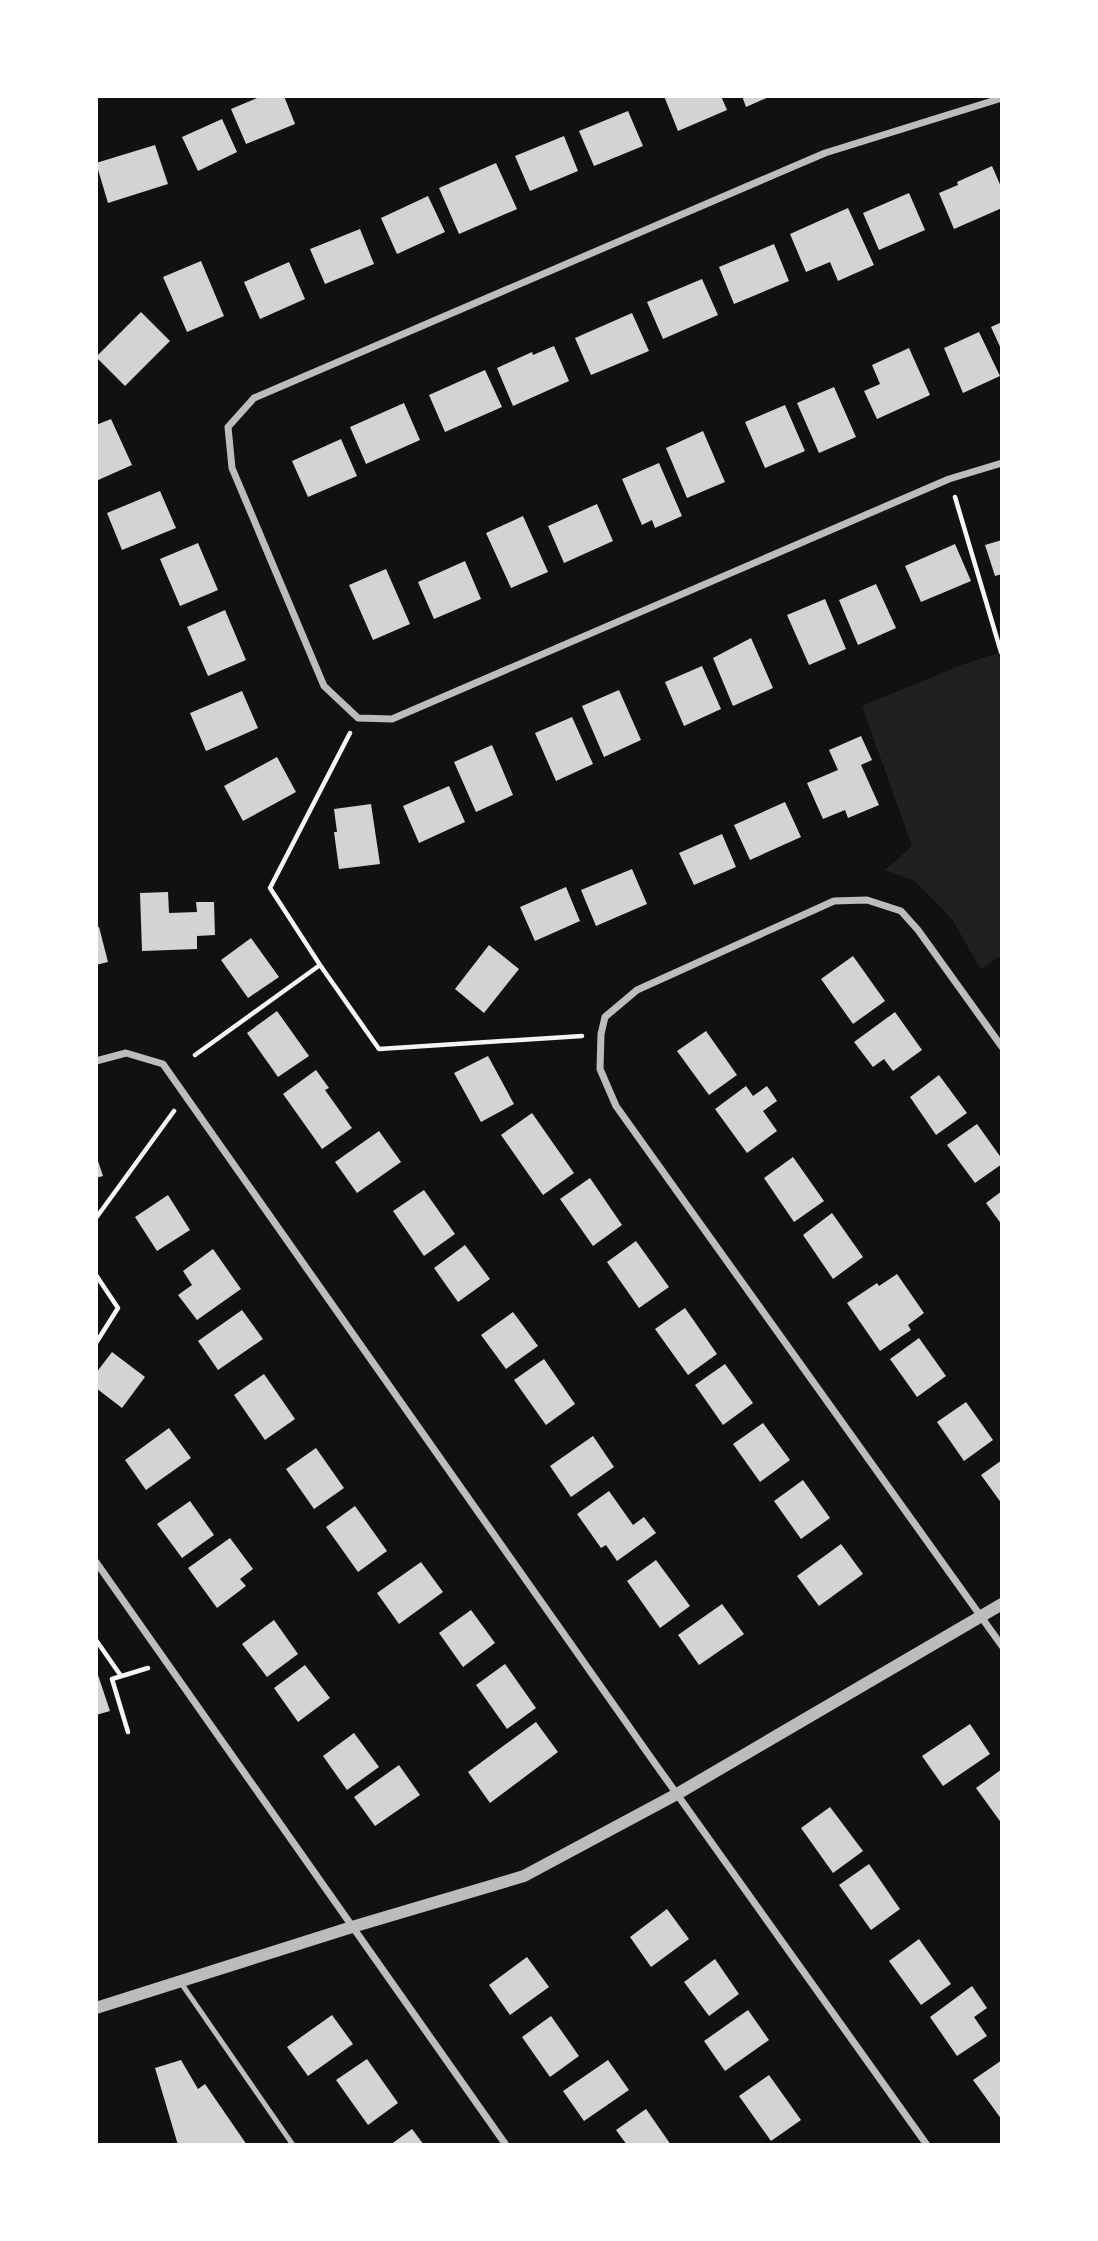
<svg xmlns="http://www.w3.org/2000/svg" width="1098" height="2241" viewBox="0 0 1098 2241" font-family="'PT Sans Narrow',sans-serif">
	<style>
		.green { fill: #202020 }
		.building { fill: #d3d3d3 }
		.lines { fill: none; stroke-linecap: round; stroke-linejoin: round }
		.path { stroke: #f5f5f5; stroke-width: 4.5 }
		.service { stroke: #bcbcbc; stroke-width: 5 }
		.minor { stroke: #bcbcbc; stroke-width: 7 }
		.tertiary { stroke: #bcbcbc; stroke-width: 12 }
	</style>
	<rect width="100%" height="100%" fill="#111"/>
	<path class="green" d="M1002,652V955L981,969L951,918L915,881L885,870L912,846L862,706L964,664Z"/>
	<path class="building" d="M262,96H284L295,124L246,144L231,109Z
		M664,96H721L727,110L678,131Z
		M742,96H771L746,107Z
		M628,111L643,146L594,166L579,131Z
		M222,119L237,152L198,171L182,137Z
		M564,136L578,171L530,191L515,156Z
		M155,145L168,184L108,203L96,163Z
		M496,163L517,209L459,234L439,188Z
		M992,166L1002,189V208L954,229L939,193L958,185L957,182Z
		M909,193L925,230L879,250L863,213Z
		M428,196L445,232L397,254L381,218Z
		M848,208L874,265L838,281L830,262L806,272L790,234Z
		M360,229L374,264L325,284L310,249Z
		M774,244L789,281L734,304L719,267Z
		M201,261L224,316L187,332L163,277Z
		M289,262L305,299L260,319L244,282Z
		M702,279L718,315L663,339L647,302Z
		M141,312L170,341L125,386L96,357Z
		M632,313L649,351L591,375L575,338Z
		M1002,322V351L991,327Z
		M979,332L1000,376L963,393L944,348Z
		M554,346L569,381L513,406L497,368L532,352L533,355Z
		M909,348L930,395L877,419L864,391L880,384L872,365Z
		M485,370L502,407L445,432L429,395Z
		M834,387L856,437L819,453L797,403Z
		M404,403L420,440L366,464L350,427Z
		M785,405L805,451L765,468L745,422Z
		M111,419L132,465L96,481V425Z
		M703,431L725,482L687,498L666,448Z
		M341,439L357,476L308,497L292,461Z
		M659,463L682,516L655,528L652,520L642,525L622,479Z
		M160,491L176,528L122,550L107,513Z
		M597,504L613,541L564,563L548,526Z
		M523,516L548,572L511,588L486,533Z
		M1002,540V574L995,576L985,545Z
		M198,543L218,590L180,606L160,559Z
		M955,544L971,581L921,602L905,566Z
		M465,561L481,599L434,619L418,582Z
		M386,569L410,624L373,640L349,585Z
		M876,584L896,628L858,645L839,600Z
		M825,599L846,649L809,665L787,615Z
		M225,610L246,660L208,676L187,627Z
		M751,638L773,688L733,706L713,658Z
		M702,666L721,709L684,726L665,682Z
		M619,690L641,740L604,757L582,706Z
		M242,691L258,728L206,751L190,713Z
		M572,717L593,764L556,781L535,733Z
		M861,736L872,760L861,765L879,805L848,818L845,810L823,819L807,783L838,770L829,750Z
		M492,745L513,795L476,812L454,762Z
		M277,757L296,792L243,821L224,786Z
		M449,786L465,822L419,843L403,806Z
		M785,802L801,837L750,860L734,825Z
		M371,804L380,864L339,869L334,832H337L334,809Z
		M722,834L736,867L694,885L679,853Z
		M632,869L647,904L596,926L581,890Z
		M566,887L580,921L535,941L520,907Z
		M168,892L169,913L197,912L196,902H214L215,935L197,936V949L142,951L140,893Z
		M96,927H99L108,962L96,965Z
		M251,938L279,977L248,998L221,960Z
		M489,945L519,969L484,1013L455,989Z
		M853,956L885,1001L853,1024L821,979Z
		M277,1011L309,1056L278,1077L247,1033Z
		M895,1012L922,1050L893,1071L884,1059L873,1067L854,1042Z
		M706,1031L737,1075L709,1095L677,1051Z
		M488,1056L514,1104L481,1122L454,1073Z
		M316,1070L329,1088L325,1090L352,1128L322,1149L283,1094Z
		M939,1075L967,1113L936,1135L910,1097Z
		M746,1086L753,1096L767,1086L777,1101L763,1111L777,1131L747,1153L715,1109Z
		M532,1113L574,1173L543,1195L501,1135Z
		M977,1124L1002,1159V1164L975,1183L947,1145Z
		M379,1131L401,1162L357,1193L335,1162Z
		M96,1155L103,1176L96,1178Z
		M793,1157L824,1201L794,1222L764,1178Z
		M590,1178L622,1225L593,1246L560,1199Z
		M424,1190L455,1234L424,1256L393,1211Z
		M1002,1191V1225L986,1203Z
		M168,1195L190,1230L157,1251L135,1217Z
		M832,1213L863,1257L833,1279L803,1235Z
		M636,1241L669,1287L639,1308L607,1262Z
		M465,1245L490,1279L458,1302L434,1268Z
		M213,1249L241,1289L197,1320L178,1295L192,1285L183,1271Z
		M897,1274L924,1313L908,1325L911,1330L880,1351L847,1303L877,1283L879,1286Z
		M685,1308L717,1354L688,1375L655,1329Z
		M242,1310L263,1339L218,1370L198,1341Z
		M513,1312L538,1346L506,1369L481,1335Z
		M919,1338L946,1376L917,1397L890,1359Z
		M112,1352L145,1377L122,1408L96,1388V1373Z
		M544,1359L575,1404L546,1425L514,1380Z
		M725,1364L753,1403L723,1425L695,1385Z
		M264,1374L295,1419L265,1440L234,1395Z
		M966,1402L993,1440L964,1461L937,1422Z
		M763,1423L790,1460L760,1482L733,1444Z
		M169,1428L191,1458L146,1490L125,1460Z
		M593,1436L614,1467L571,1497L550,1466Z
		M316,1448L344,1488L314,1509L286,1469Z
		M1002,1460V1504L981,1475Z
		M803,1480L830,1518L801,1539L774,1501Z
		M609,1491L633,1525L644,1517L656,1533L617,1561L606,1545L601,1548L577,1514Z
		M190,1501L214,1535L182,1558L157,1524Z
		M355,1506L387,1551L358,1572L326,1527Z
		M230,1538L253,1569L240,1579L246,1586L217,1608L188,1568Z
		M841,1544L863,1574L819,1606L797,1576Z
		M656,1560L690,1606L660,1628L627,1581Z
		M421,1562L443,1592L399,1624L377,1593Z
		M722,1604L744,1634L699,1665L678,1635Z
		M471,1610L495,1643L463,1667L439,1633Z
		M274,1620L298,1654L267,1677L242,1644Z
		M505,1664L536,1708L507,1729L476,1685Z
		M305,1665L330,1698L298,1722L274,1688Z
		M96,1669L110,1711L96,1715Z
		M536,1722L558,1752L490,1803L468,1772Z
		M970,1724L990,1754L943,1786L922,1756Z
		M354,1733L379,1767L347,1790L323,1756Z
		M399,1765L420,1795L375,1826L354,1797Z
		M1002,1769V1824L976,1788Z
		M830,1807L863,1851L833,1873L801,1828Z
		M869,1864L900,1909L871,1930L839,1885Z
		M667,1909L689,1939L651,1967L630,1937Z
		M919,1939L951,1984L921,2005L889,1961Z
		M527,1957L549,1987L510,2015L489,1985Z
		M715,1959L739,1994L709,2016L684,1982Z
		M972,1986L987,2008L974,2017L987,2036L957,2056L930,2017Z
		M748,2010L769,2040L725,2071L704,2041Z
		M332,2015L353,2044L308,2076L287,2047Z
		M551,2016L579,2056L550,2077L522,2037Z
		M367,2059L398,2103L368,2125L336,2080Z
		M181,2060L198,2089L205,2084L247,2145H178L155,2068Z
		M608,2060L629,2090L584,2121L563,2091Z
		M1002,2060V2120L973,2080Z
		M769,2075L801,2120L771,2141L739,2096Z
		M646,2109L671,2145H627L616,2130Z
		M412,2129L424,2145H390Z"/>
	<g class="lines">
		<path class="path" d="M955,497L1001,652
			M320,965L379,1049L582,1036
			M195,1055L320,965L270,888L350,733
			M96,1218L174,1111
			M96,1275L118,1308L96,1343
			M96,1640L121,1676
			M128,1732L112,1679L148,1668"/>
		<path class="service" d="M181,1983L293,2145"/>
		<path class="minor" d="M1002,98L825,153L254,398L228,427L232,468L324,686L358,718L392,719L949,479L1002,463
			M1002,1047L918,930L901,911L867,900L834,901L637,990L605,1017L601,1034L600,1069L616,1106L1002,1646
			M96,1061L126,1053L163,1064L649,1755L927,2145
			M96,1562L506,2145"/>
		<path class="tertiary" d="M96,2008L352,1927L524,1876L677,1794L1002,1604"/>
	</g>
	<rect width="1098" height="2241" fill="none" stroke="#ffffff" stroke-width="196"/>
</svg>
